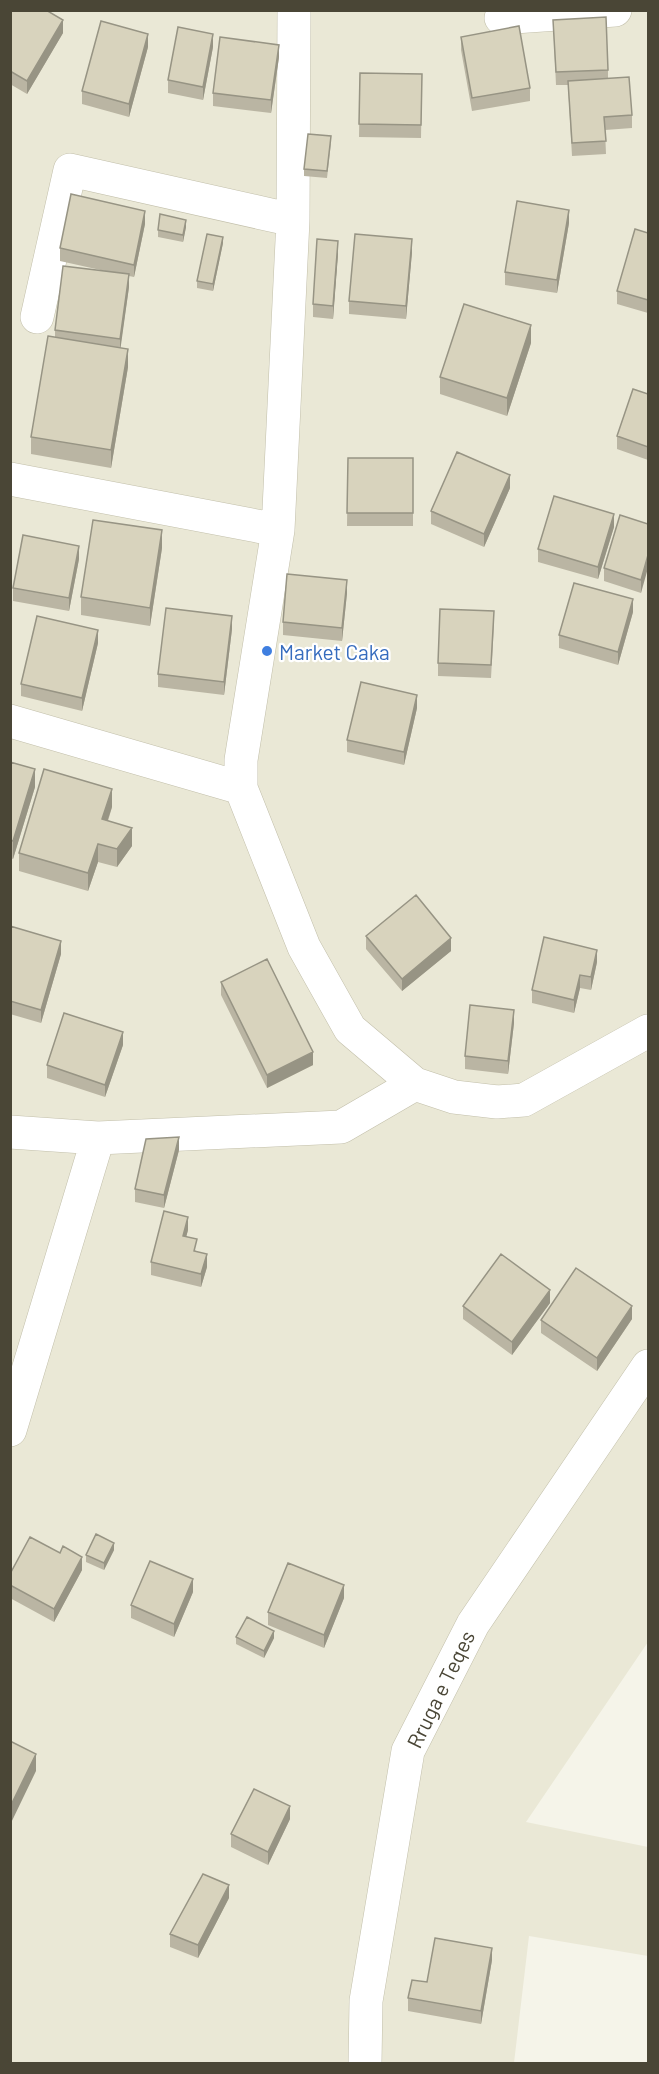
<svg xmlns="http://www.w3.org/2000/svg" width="659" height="2074" viewBox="0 0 659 2074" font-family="Barlow,sans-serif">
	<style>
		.residential { fill: #eae8d6 }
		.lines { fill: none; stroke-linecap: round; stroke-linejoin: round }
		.street-casing { stroke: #c2bfaa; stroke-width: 34 }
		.street { stroke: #fff; stroke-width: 33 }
		.wall { fill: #bab5a3 }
		.shaded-wall { fill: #979484 }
		.building { fill: #d8d3bd; stroke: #979484; stroke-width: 1.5 }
		.shop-dot { fill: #3f7fe0; stroke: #fff; stroke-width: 2 }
		.labels { text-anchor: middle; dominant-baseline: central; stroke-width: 4.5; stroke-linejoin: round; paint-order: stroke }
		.shop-label { font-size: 21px; fill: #366cbe; stroke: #fff; text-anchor: start }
		.street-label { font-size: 21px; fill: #4a4636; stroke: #fff }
	</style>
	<rect width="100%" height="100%" fill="#f5f4e9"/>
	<path class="residential" d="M11,11H648V1642L526,1822L648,1847V1956L529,1936L514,2063L11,2064Z"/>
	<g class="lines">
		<g class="street-casing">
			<path id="street" d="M294,10L293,220L278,530L241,760V788L304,947L350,1029L415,1084L454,1097L497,1102L524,1100L648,1031
				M501,18L615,10
				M37,317L70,170L293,220
				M10,479L278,530
				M10,721L241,788
				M10,1132L98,1138L341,1127L415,1084
				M10,1430L98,1138
				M365,2064L366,2001L408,1751L473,1624L648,1366"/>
		</g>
		<use href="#street" class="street"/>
	</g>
	<path class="wall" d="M10,10L63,33L27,94L10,84Z
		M553,20L608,70V78L632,115V128L605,130L606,154L572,156L568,85H556Z
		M461,37L530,88V101L472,111L461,50Z
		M148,47L129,117L82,104V91Z
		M213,47L203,100L168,93V80Z
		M279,57L271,113L213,106V93Z
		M360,73L422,74L421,138L359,137Z
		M331,143L327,178L304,176V169Z
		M569,223L557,293L505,285V272Z
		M145,224L134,277L129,276V287L120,348L128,367L111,468L31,454V437L55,337V330L105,271L60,261V248Z
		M186,227L183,242L158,237V230Z
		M648,233V313L617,304V291Z
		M223,243L213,291L197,288V281Z
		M412,252L406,319L349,314V301Z
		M338,254L333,319L313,317V304Z
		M531,343L507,416L440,394V377Z
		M648,394V460L617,449V436Z
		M348,458H413V526H347Z
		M510,488L484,547L431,524V511Z
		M648,524L641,593L604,581V568Z
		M614,527L598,579L538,562V549Z
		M162,548L150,626L81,615V597Z
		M79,559L69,611L13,601V588Z
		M347,593L342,641L283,635V622Z
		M633,612L618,665L559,648V635Z
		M494,624L491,678L438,676V663Z
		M232,629L224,695L158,687V674Z
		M98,643L82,711L21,696V684Z
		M417,708L404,765L347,752V740Z
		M10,762L35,787L13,859L10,858Z
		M112,807L108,821L132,846L117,867L98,862L88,891L19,871V853Z
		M10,926L61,954L41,1023L10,1014Z
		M366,936L451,951L402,991L366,949Z
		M597,962L591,990L580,988L574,1013L532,1003V990Z
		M221,982L313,1065L267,1088L221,995Z
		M514,1023L508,1074L465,1069V1056Z
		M123,1045L105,1097L47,1078V1065Z
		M179,1150L164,1208L135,1202V1189Z
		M188,1230L186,1237L207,1267L201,1287L151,1275V1262Z
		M550,1303L512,1355L463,1319V1306Z
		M632,1319L597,1371L541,1333V1320Z
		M114,1550L104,1570L86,1562V1555Z
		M60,1553L82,1570L54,1622L10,1598V1574Z
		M193,1592L174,1637L131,1618V1605Z
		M344,1598L324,1648L268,1625V1612Z
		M236,1637L274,1638L264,1658L236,1644Z
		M290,1819L268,1865L231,1847V1834Z
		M229,1898L198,1958L170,1947V1934Z
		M492,1960L481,2024L408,2011V1998L427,1982Z"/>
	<path class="shaded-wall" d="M63,20V33L27,94V81Z
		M148,34V47L129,117V104Z
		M213,34V47L203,100V87Z
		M279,45V57L271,113V100Z
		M569,210V223L557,293V280Z
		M145,211V224L134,277V265Z
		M186,220V227L183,242V235Z
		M223,237V243L213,291V284Z
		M412,239V252L406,319V306Z
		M338,241V254L333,319V306Z
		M129,274V287L120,352V339Z
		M531,325V343L507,416V398Z
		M128,349V367L111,468V450Z
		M510,475V488L484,547V534Z
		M614,514V527L598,579V567Z
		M162,530V548L150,626V608Z
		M79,546V559L69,611V598Z
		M648,555V568L641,593V580Z
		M347,580V593L342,641V628Z
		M633,599V612L618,665V652Z
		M232,616V629L224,695V682Z
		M98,630V643L82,711V698Z
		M417,695V708L404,765V752Z
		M35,769V787L13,859V841Z
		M112,789V807L102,837V819Z
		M132,828V846L117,867V849Z
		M98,844V862L88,891V873Z
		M451,938V951L402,991V979Z
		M61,941V954L41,1023V1010Z
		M597,950V962L591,990V977Z
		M580,975V988L574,1013V1000Z
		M514,1010V1023L508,1074V1061Z
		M123,1032V1045L105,1097V1085Z
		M313,1052V1065L267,1088V1075Z
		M179,1137V1150L164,1208V1195Z
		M188,1217V1230L183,1249V1236Z
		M207,1254V1267L201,1287V1274Z
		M550,1290V1303L512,1355V1342Z
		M632,1306V1319L597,1371V1358Z
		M114,1543V1550L104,1570V1563Z
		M82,1557V1570L54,1622V1609Z
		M193,1579V1592L174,1637V1624Z
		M344,1585V1598L324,1648V1635Z
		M274,1631V1638L264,1658V1651Z
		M36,1754V1771L10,1825V1807Z
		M290,1806V1819L268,1865V1852Z
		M229,1885V1898L198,1958V1945Z
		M492,1948V1960L481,2024V2011Z"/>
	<path class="building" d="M10,10H46L63,20L27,81L10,71Z
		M606,17L608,70L556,72L553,20Z
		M101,21L148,34L129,104L82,91Z
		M519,26L530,88L472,98L461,37Z
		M178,27L213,34L203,87L168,80Z
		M220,37L279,45L271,100L213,93Z
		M360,73L422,74L421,125L359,124Z
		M629,77L632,115L604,117L606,141L572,143L568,81Z
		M308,134L331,136L327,171L304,169Z
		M71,194L145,211L134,265L60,248Z
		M517,201L569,210L557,280L505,272Z
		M160,214L186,220L183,235L158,230Z
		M635,229L648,233V300L617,291Z
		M207,234L223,237L213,284L197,281Z
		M355,234L412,239L406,306L349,301Z
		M317,239L338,241L333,306L313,304Z
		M63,266L129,274L120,339L55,330Z
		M464,304L531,325L507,398L440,377Z
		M48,336L128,349L111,450L31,437Z
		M633,389L648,394V447L617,436Z
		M457,452L510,475L484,534L431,511Z
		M348,458H413V513H347Z
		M554,496L614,514L598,567L538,549Z
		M620,515L648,524V555L641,580L604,568Z
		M93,520L162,530L150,608L81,597Z
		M23,535L79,546L69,598L13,588Z
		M287,574L347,580L342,628L283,622Z
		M574,583L633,599L618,652L559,635Z
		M166,608L232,616L224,682L158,674Z
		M440,609L494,611L491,665L438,663Z
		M37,616L98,630L82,698L21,684Z
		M361,682L417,695L404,752L347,740Z
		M10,762L35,769L13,841L10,840Z
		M44,769L112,789L102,819L132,828L117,849L98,844L88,873L19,853Z
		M416,895L451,938L402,979L366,936Z
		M10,926L61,941L41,1010L10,1001Z
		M544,937L597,950L591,977L580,975L574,1000L532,990Z
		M267,959L313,1052L267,1075L221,982Z
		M470,1005L514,1010L508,1061L465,1056Z
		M64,1013L123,1032L105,1085L47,1065Z
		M179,1137L164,1195L135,1189L146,1139Z
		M164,1211L188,1217L183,1236L197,1239L194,1251L207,1254L201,1274L151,1262Z
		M501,1254L550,1290L512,1342L463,1306Z
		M576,1268L632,1306L597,1358L541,1320Z
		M96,1534L114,1543L104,1563L86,1555Z
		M30,1537L60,1553L63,1546L82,1557L54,1609L10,1585V1574Z
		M150,1561L193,1579L174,1624L131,1605Z
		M288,1563L344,1585L324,1635L268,1612Z
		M247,1617L274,1631L264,1651L236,1637Z
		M10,1741L36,1754L10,1807Z
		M254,1789L290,1806L268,1852L231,1834Z
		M203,1874L229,1885L198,1945L170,1934Z
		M435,1938L492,1948L481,2011L408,1998L412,1980L427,1982Z"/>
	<circle class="shop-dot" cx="267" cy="651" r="6"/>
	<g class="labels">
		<g class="shop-label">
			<text x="279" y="651">Market Caka</text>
		</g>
		<g class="street-label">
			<text transform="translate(440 1689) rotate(-64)">Rruga e Teqes</text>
		</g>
	</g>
	<rect width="659" height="2074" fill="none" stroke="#4a4636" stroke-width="24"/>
</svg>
